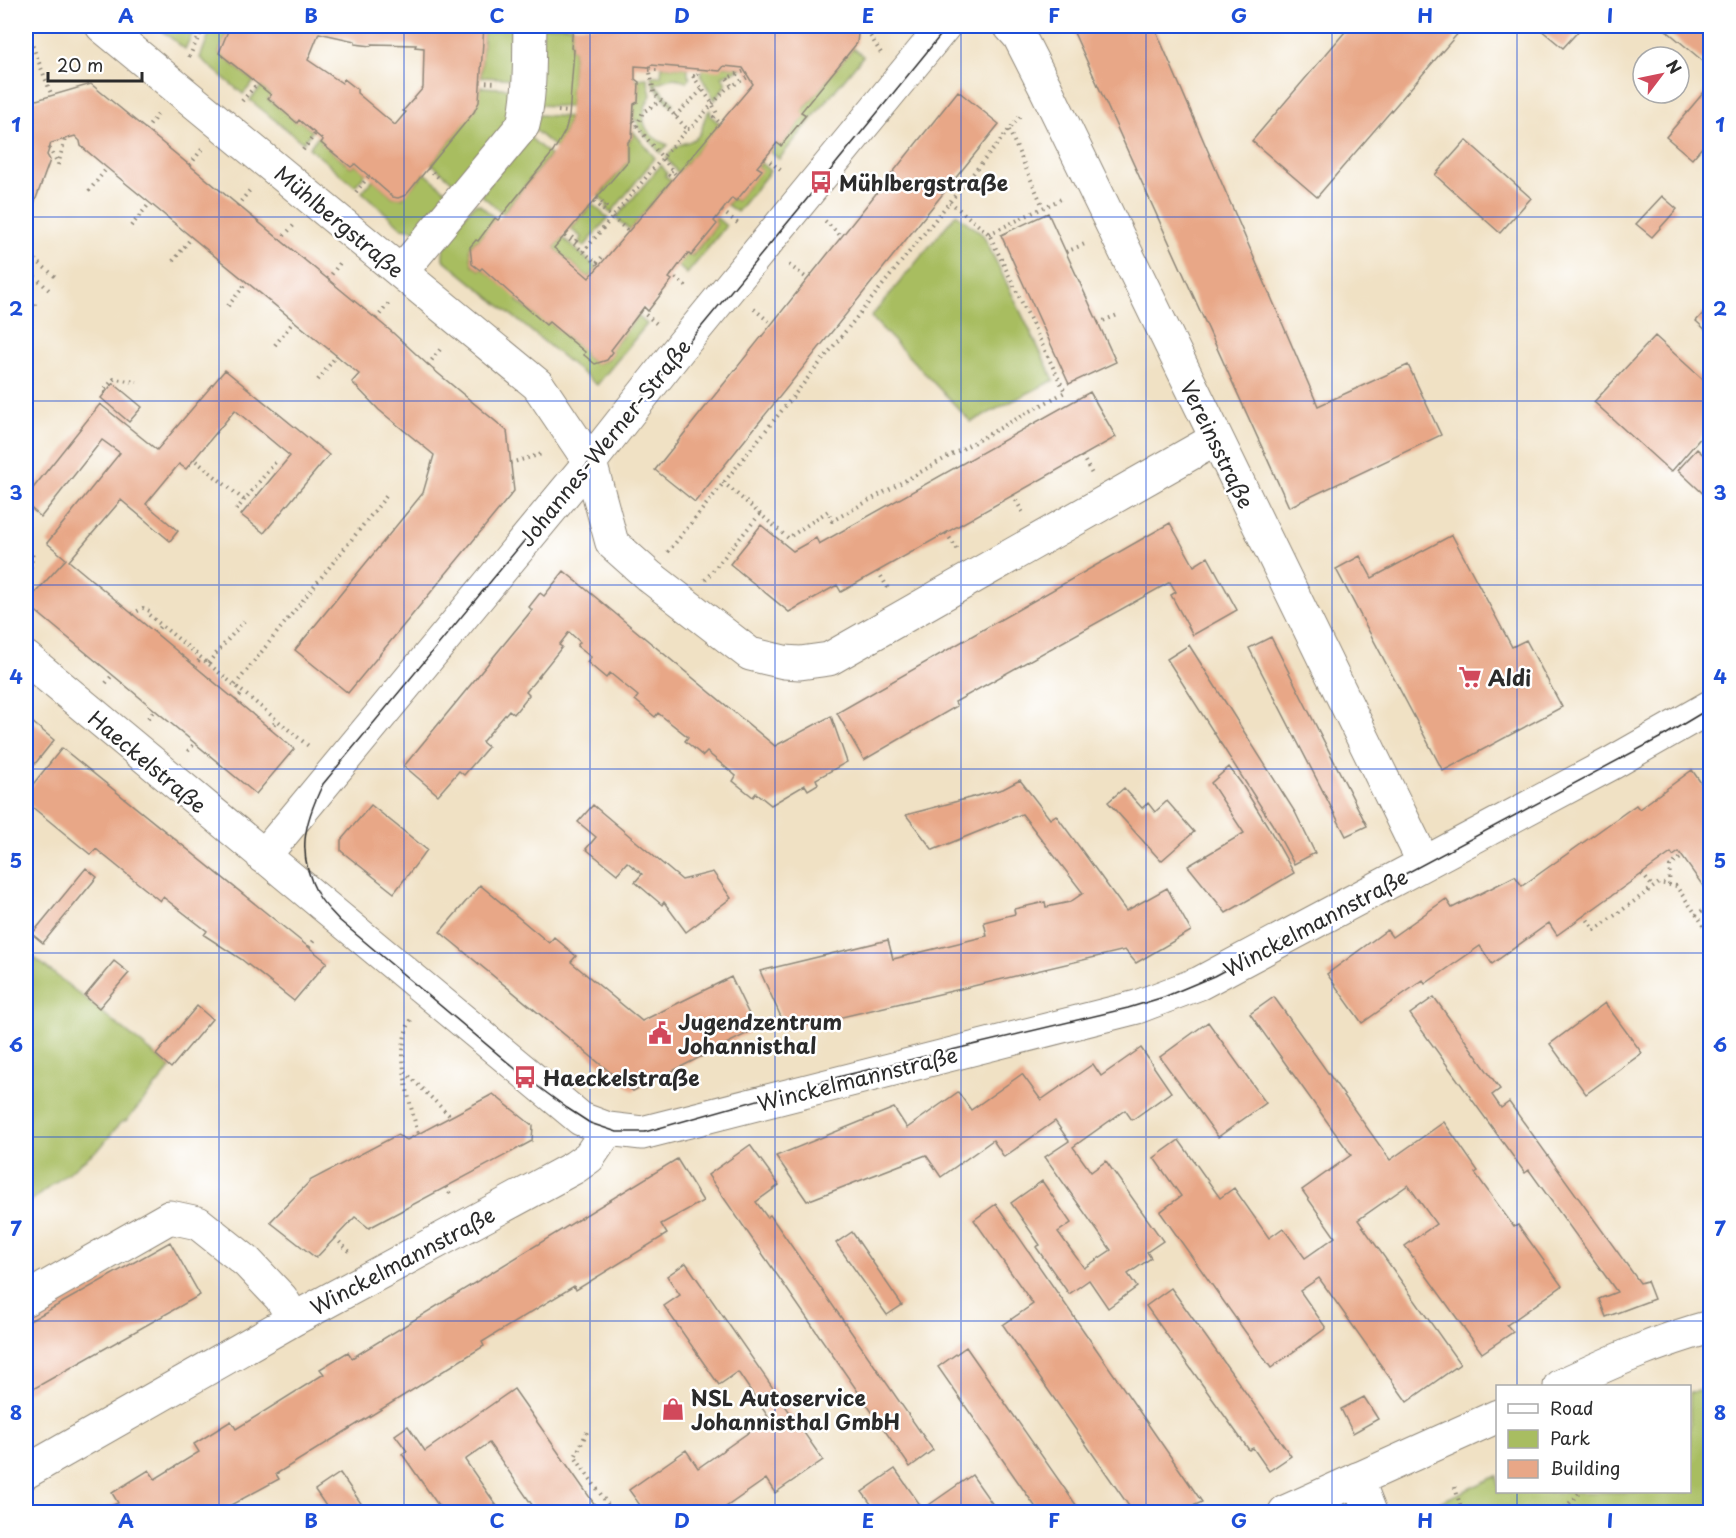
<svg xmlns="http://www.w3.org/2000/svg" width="1736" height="1538" viewBox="0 0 1736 1538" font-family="'Playpen Sans',sans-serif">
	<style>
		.green { fill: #a8bd61; stroke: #6a7446; stroke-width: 1.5 }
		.building { fill: #e8a787; fill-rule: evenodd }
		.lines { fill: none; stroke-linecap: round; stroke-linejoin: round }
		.minor-casing { stroke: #8e8678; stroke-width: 35 }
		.major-casing { stroke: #8e8678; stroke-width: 35 }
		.path { stroke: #8e8678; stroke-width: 4; stroke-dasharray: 1.5 4.5; stroke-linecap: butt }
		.minor { stroke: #fff; stroke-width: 33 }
		.major { stroke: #fff; stroke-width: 33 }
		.tram { stroke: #2b2b2b; stroke-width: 1.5 }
		.grid { fill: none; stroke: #1d4ed8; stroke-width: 1.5; stroke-opacity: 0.55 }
		.labels { text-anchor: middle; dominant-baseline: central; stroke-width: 5; stroke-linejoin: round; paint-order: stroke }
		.poi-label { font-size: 21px; font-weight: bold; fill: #2b2b2b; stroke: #fff; text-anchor: start }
		.street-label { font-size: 21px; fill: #2b2b2b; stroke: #fff }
		.neatline { fill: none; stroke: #1d4ed8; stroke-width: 2 }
		.grid-label { font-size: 20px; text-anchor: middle; font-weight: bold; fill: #1d4ed8 }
	</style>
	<rect width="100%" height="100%" fill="#fff"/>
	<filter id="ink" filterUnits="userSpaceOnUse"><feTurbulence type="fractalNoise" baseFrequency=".0167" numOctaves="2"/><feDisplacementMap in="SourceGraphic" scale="12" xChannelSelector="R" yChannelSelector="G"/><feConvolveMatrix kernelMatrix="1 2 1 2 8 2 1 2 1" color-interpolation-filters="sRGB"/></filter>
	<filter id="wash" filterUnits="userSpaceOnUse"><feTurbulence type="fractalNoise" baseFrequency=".008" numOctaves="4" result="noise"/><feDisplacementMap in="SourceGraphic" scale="24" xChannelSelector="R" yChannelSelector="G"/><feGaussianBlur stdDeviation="1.35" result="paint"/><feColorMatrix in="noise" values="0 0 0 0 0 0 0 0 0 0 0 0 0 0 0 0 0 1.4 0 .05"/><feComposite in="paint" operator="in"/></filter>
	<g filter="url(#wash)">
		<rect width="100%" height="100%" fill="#f0e1c4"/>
		<path class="green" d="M156,26H196L185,49Z
			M212,26H230L219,53L254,82L243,94L200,58Z
			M484,26H512L510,49L517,50L519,79L481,77Z
			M537,26H573L571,48L574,50L570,107L539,105Z
			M853,48L863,56L779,159L770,152L777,143L781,146L805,116L801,112Z
			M662,66L688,68V75L690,77L687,82C675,75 667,79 655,84L673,103L672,107L654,86L651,76H661Z
			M724,66L743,68L722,76L726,84L715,100L700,75L704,68Z
			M647,78L651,95C637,118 643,135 668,145L660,153L639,128L637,120L633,121L634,104L638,102L639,83L635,79Z
			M261,87L271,95L268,99L296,122L299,120L312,131L303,143L250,100Z
			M480,87L519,89L517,117L459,187L432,164L477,107Z
			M710,110L711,116L720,124L678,173L666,158C669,155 672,150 676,147C683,142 691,143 698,136C705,127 702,117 710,110Z
			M539,115L569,117L565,131L556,148L531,127Z
			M633,131L655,158L611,213L606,209L608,206L599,196L628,161V142L632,138Z
			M527,135L550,155L503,213L481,195Z
			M318,136L323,140L321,143L351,167L355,164L366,173L355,186L309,148Z
			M761,163L770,171L737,212L727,205L732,198L736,201L761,170L757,167Z
			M661,165L667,173L665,176L671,180L630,230L616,218Z
			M425,173L451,195L416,230L402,228L362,192L373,179L393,197L402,198Z
			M475,204L480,205L495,218L478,241L476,240L470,247L472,264L480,270L482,268L519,299L517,301L546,324L549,322L585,352L584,355L595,364L607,360L613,353L611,350L638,316L647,324L597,385L443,259C441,237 462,219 475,204Z
			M592,204L608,218L584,247L579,242L582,238L571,229Z
			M956,214L983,235L1054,380L971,422L871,317Z
			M717,218L726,226L687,274L678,266L688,253L692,256L717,224L714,221Z
			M563,238L597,268L589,278L554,248Z
			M26,951L171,1068L127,1120L120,1123L101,1147L26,1205Z
			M1710,1387V1512H1418L1497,1476L1498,1492H1690V1393Z"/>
		<g id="blocks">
			<path class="building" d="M230,26H484L479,102L474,112L406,195L398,198L393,197L355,164L351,167L321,143L323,140L299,120L297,123L268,98L271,95L219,53ZM319,33L355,41V44L371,46L372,44L416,45L415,47L424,48L423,88L403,111L406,112L395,125L357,93V89L344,79L342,83L308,60Z
				M573,26H854L858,34L857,43L853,48L801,112L806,115L781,146L777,143L770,152L757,167L762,170L736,201L732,198L714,221L717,224L691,256L688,253L678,266L669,278L672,280L648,311L644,307L611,350L613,352L607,360L595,364L584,355L585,352L549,322L546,325L482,268L480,270L472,264L470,247L476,240L478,241L495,218L498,220L553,152L565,131L569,117L574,50L571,48ZM651,65L720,71L724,66L743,68L753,84L589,278L554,248L628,161V142L632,138L634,104L638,102L639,82L635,79V66L649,67Z
				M1071,26H1154L1318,406L1408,365L1441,435L1289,507Z
				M1350,26H1453L1460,31L1317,197L1252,141Z
				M1543,26H1583L1563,48L1540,29Z
				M1661,26H1710V67Z
				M91,84L392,332L428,365L507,431L514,491L348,693L295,650L423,493L434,455L379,410L352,382L359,374L107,168L81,146L80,141L75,136L51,143L47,155L50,160L26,226V103Z
				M1710,85V138L1692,159L1666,137Z
				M958,91L999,124L695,502L655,470Z
				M1466,140L1531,198L1500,233L1435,175Z
				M1662,196L1677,209L1652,237L1636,224Z
				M1048,213L1116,362L1069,384L1001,235Z
				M1710,306V334L1696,321Z
				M1655,336L1710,386V427L1671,472L1594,402Z
				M225,370L329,455L264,533L241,515L290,456L235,410L186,469L179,464L146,504L178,531L170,541L121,500L69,561L294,749L256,794L26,603L66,559L47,543L120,453L102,440L41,517L26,504V497L100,404L157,450Z
				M113,383L142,407L129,422L101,398Z
				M1090,392L1116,437L841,592L837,585L789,612L730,564L761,525L793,551L816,538L819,544Z
				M1697,449L1710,461V500L1678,470Z
				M1170,523L1194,566L1208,557L1237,610L1193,635L1171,595L1176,592L1170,582L955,702L957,706L864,760L837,713Z
				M1452,535L1512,647L1526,640L1562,707L1443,771L1336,569L1360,556L1372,578Z
				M564,571L775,746L831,716L847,762L816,779L818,784L808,790L805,785L771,805L756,793L753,797L733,781L736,776L707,752L703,756L685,741L688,737L658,713L655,717L635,700L638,696L610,673L606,678L587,662L591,657L577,646L580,642L569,632L559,645L562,647L526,692L529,695L514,714L509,710L482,742L488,747L464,775L459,771L438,795L404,766L532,610L529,607L540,593L544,596Z
				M1271,637L1367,826L1346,836L1249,648Z
				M1189,645L1295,812L1315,853L1294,864L1272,824L1167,659Z
				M26,717L54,740L26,775Z
				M62,748L327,962L294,1001L241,959L204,935L207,931L163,897L160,901L96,849L91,855L26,802V793Z
				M1229,767L1241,783L1267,825L1294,873L1226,913L1188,866L1244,833L1211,783Z
				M1692,770L1710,796V896L1679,852L1673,856L1671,853L1557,935L1549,923L1492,964L1480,946L1425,984L1423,980L1362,1023L1327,974L1387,930L1392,937L1446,899L1452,908L1515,876L1522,886L1636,805L1639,809Z
				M1020,780L1050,819L1056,815L1126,911L1167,888L1191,931L1136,963L1125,950L787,1030L760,971L888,940L893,959L987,936L984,922L1015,914L1014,909L1045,902L1046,907L1070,902L1083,893L1022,814L933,850L906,815L1003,789Z
				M1124,788L1142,808L1148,803L1155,812L1167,801L1194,832L1161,861L1108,802Z
				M371,805L427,850L394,893L341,851V840Z
				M593,805L682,880L713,872L731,898L686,932L664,902L662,905L635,882L642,874L627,862L617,874L586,849L596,837L578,822Z
				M86,868L97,877L43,943L32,934Z
				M480,885L549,943L554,937L576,956L571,962L642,1021L731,977L756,1029L633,1091L440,932Z
				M114,961L129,973L99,1008L85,996Z
				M1274,997L1390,1160L1444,1122L1478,1171L1475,1173L1514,1227L1518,1225L1562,1286L1507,1325L1513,1332L1482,1353L1405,1246L1436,1224L1408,1185L1358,1220L1460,1364L1407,1402L1319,1278L1300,1291L1326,1328L1271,1368L1160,1212L1181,1196L1154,1158L1179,1140L1220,1198L1234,1188L1269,1238L1283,1228L1305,1258L1335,1237L1302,1190L1351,1155L1250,1014Z
				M1434,997L1500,1089L1492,1095L1501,1108L1509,1102L1640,1283L1647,1281L1654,1299L1606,1317L1599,1299L1617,1292L1529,1170L1525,1173L1410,1014Z
				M1605,1003L1642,1053L1586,1094L1550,1044Z
				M197,1006L212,1019L171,1068L156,1055Z
				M1208,1022L1266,1103L1218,1137L1160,1057Z
				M1141,1048L1171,1092L1132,1120L1125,1110L1073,1147L1091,1172L1106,1161L1163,1241L1147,1252L1151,1258L1128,1274L1137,1287L1108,1308L1089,1280L1069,1294L1036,1247L1040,1245L1011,1203L1042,1181L1071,1223L1058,1232L1084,1268L1111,1250L1045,1157L1069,1141L1055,1121L1004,1157L993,1140L941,1177L926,1155L807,1201L776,1156L894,1108L907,1128L958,1092L971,1110L1022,1074L1041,1100L1093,1064L1101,1076Z
				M493,1094L533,1126L532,1141L369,1228L355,1217L316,1258L270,1222L311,1180L397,1135L407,1140Z
				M750,1145L779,1185L756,1202L767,1217L770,1215L933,1450L910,1467L708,1175Z
				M677,1159L703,1201L661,1224L667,1234L576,1290L574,1286L482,1342L484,1346L276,1474L279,1479L218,1512H103L101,1510L118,1503L112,1493L149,1470L155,1479L199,1452L194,1444L231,1421L236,1429L324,1374L320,1369L348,1352L352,1358Z
				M996,1204L1202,1502L1180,1512H1133L1003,1325L1033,1304L974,1220Z
				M852,1232L902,1305L887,1315L836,1243Z
				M170,1242L200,1295L26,1393V1323Z
				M686,1263L823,1460L775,1493L766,1479L726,1507L729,1512H645L629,1490L686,1450L698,1468L769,1418L738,1372L719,1385L664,1306L680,1295L667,1276Z
				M1171,1288L1291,1456L1269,1471L1253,1448L1249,1450L1146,1306Z
				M966,1347L1081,1512H1039L938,1367Z
				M514,1389L600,1512H537L489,1443L465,1460L501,1512H443L402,1454L407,1451L395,1435L408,1426L425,1451Z
				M1364,1397L1378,1419L1353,1433L1341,1409Z
				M895,1469L923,1509L972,1475L998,1512H877L862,1492Z
				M340,1473L367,1512H322L328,1509L315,1490Z"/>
		</g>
	</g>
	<g filter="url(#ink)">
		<use href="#blocks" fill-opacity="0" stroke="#8e8678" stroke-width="1.5"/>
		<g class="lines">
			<g class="minor-casing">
				<path id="minor" d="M102,26L538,385L590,462L612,543L649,576L750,654L784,662L800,663L829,659L1216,439
					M1010,26L1019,36L1045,87L1424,863
					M401,272L523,125C531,93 529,59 530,26
					M26,658L581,1119L608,1129L642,1133L1137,1007L1200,983L1612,763L1710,707
					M263,857L590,462L683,344L944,26
					M26,1299L170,1217L198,1223L247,1262L281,1298L294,1319
					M26,1472L294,1319L575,1167L589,1157L608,1129
					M1357,1479L1370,1512"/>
			</g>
			<g class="major-casing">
				<path id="major" d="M1560,1386C1609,1363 1658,1341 1710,1327
					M1285,1512L1498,1416"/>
			</g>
			<path class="path" d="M864,26L881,53
				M855,28L860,26
				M26,29L52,96
				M189,57L204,26
				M649,67L654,93L687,129
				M649,70H659V68
				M693,76L712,103L717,114L714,117L720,123
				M693,76H698L699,69
				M480,82L498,83
				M731,85L727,78L745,71
				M242,101L257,84
				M558,111L569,112
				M675,116L703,89
				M633,121L676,175
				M637,126L643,112L661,101
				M146,130L158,114
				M1009,130L1043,207
				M49,148L58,164
				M303,150L315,134
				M765,158L783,172
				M58,165L65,139
				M190,165L202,149
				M428,168L439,178
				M672,170L668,174L673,178
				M89,191L107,168
				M356,192L368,177
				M597,198L606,206L603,209
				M594,202L628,231
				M237,206L250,190
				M722,211L740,225
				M825,221L842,237
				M131,226L150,203
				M567,233L576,241L578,237
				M989,234L1063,198
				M565,236L599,265
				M280,240L294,225
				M26,252L58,279
				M583,252L687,129H690L726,89L748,77
				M1066,252L1087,243
				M173,261L192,237
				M597,263L602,257L604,258
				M789,265L808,279
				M26,268L49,290
				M671,274L687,287
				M328,279L340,263
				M26,296L36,306
				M228,306L247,282
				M754,309L772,324
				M641,311L657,324
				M376,319L389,303
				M1098,323L1120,314
				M275,345L294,321
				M428,365L442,347
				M318,380L337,355
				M105,393L103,391L114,379L137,382
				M1082,456L1092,474
				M196,461L244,500
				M510,463L542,454
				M723,482L788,538L828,511L832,521L1065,392L989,234L950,202
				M1013,495L1023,513
				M236,510L278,459
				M946,533L958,550
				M668,552L939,215L1022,114
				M878,571L889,590
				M705,580L760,514
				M26,591L28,588L33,551
				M132,614L143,608L152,612
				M149,615L311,748
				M155,633L161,625
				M208,663L244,621
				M194,666L201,658
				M106,683L113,674
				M235,685L388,494
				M236,701L243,692
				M148,718L155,709
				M270,729L277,720
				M188,751L195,743
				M1642,874L1653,887
				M1669,885L1670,866L1682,857
				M1584,915L1595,930L1659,883L1676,886L1710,934
				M1696,915L1710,905
				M309,947L315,939
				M411,1020C393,1050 410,1102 418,1134
				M405,1072L451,1117
				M446,1187L452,1197
				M335,1238L350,1252
				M587,1432L575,1457L613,1512
				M1455,1487L1462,1512
				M1561,1512L1580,1492"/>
			<use href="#minor" class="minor"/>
			<use href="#major" class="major"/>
			<path class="tram" d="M948,26L798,210L323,784C304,823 296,854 318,895C323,904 332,912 339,920L525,1077L567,1108L590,1123L617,1132H645L842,1076L1128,1008L1164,997L1214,976L1665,735L1710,708"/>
		</g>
	</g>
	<path class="grid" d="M219,26V1512M404,26V1512M590,26V1512M775,26V1512M961,26V1512M1146,26V1512M1332,26V1512M1517,26V1386M26,217H1710M26,401H1710M26,585H1710M26,769H1710M26,953H1710M26,1137H1710M26,1321H1710M1517,1492V1512"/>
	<defs>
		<g id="bus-bare" transform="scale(1.8)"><path d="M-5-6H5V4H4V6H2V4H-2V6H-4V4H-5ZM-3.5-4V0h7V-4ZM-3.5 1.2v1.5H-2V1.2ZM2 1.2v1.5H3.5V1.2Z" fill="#d1495b" stroke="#fff" stroke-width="2.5" paint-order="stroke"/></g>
		<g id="supermarket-bare" transform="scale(1.8)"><path d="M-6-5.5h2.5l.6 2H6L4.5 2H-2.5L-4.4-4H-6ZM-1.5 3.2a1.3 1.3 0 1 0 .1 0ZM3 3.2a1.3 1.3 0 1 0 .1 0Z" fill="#d1495b" stroke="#fff" stroke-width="2.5" paint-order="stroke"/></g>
		<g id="civic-bare" transform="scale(1.8)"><path d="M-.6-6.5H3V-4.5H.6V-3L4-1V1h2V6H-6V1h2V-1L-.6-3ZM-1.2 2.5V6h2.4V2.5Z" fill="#d1495b" stroke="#fff" stroke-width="2.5" paint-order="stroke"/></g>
		<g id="shop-bare" transform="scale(1.8)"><path d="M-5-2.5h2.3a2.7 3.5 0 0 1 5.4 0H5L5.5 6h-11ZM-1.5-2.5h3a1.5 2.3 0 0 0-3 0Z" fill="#d1495b" stroke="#fff" stroke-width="2.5" paint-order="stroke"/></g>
	</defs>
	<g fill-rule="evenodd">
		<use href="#bus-bare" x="821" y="182"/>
		<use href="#supermarket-bare" x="1470" y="677"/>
		<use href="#civic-bare" x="660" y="1033"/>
		<use href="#bus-bare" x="525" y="1077"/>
		<use href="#shop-bare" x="673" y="1409"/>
	</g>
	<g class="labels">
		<g class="poi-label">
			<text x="839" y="182">Mühlbergstraße</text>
			<text x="1488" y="677">Aldi</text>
			<text x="678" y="1021">Jugendzentrum<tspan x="678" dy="24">Johannisthal</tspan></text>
			<text x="543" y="1077">Haeckelstraße</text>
			<text x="691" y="1397">NSL Autoservice<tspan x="691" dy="24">Johannisthal GmbH</tspan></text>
		</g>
		<g class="street-label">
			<text transform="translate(340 221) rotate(40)">Mühlbergstraße</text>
			<text transform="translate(604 442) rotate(-51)">Johannes-Werner-Straße</text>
			<text transform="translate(1218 444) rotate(64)">Vereinsstraße</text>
			<text transform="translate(148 761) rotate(40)">Haeckelstraße</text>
			<text transform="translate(1315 922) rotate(-28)">Winckelmannstraße</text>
			<text transform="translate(857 1078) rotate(-14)">Winckelmannstraße</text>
			<text transform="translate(402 1260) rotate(-28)">Winckelmannstraße</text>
		</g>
	</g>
	<rect width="1736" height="1538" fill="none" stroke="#fff" stroke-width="66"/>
	<rect x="1496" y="1385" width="195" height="108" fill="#ffffff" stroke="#aaaaaa" stroke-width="1.5"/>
	<rect x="1508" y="1404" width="30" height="9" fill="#ffffff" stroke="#aaaaaa" stroke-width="1.5"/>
	<text x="1550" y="1415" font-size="18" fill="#2b2b2b">Road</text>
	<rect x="1508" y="1430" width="30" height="18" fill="#a8bd61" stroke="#aaaaaa" stroke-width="1.5"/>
	<text x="1550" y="1445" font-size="18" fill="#2b2b2b">Park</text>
	<rect x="1508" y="1460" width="30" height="18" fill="#e8a787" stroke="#aaaaaa" stroke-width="1.5"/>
	<text x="1550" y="1475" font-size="18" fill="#2b2b2b">Building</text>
	<g transform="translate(1661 75) rotate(58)"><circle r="28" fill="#ffffff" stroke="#aaaaaa" stroke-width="1.5"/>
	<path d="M0-4.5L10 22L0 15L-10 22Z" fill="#d1495b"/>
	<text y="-9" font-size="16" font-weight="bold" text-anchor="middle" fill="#2b2b2b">N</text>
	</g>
	<path d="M48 72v9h94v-9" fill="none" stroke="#2b2b2b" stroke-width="3"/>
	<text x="57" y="72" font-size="18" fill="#2b2b2b" stroke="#ffffff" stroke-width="4.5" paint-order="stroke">20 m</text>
	<rect x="33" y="33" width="1670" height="1472" class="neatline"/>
	<g class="grid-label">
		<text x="126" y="23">A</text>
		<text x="311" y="23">B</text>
		<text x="497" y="23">C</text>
		<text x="682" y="23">D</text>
		<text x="868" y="23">E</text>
		<text x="1054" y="23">F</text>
		<text x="1239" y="23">G</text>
		<text x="1425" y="23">H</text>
		<text x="1610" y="23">I</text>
		<text x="16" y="132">1</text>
		<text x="1720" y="132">1</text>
		<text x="16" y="316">2</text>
		<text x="1720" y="316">2</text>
		<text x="16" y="500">3</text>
		<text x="1720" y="500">3</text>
		<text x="16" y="684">4</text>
		<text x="1720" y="684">4</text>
		<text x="16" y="868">5</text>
		<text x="1720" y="868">5</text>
		<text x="16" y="1052">6</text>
		<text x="1720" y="1052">6</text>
		<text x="16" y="1236">7</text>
		<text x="1720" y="1236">7</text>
		<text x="16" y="1420">8</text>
		<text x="1720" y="1420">8</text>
		<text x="126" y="1528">A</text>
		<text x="311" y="1528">B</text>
		<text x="497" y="1528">C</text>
		<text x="682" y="1528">D</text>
		<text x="868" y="1528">E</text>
		<text x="1054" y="1528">F</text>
		<text x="1239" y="1528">G</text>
		<text x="1425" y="1528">H</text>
		<text x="1610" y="1528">I</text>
	</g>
</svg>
